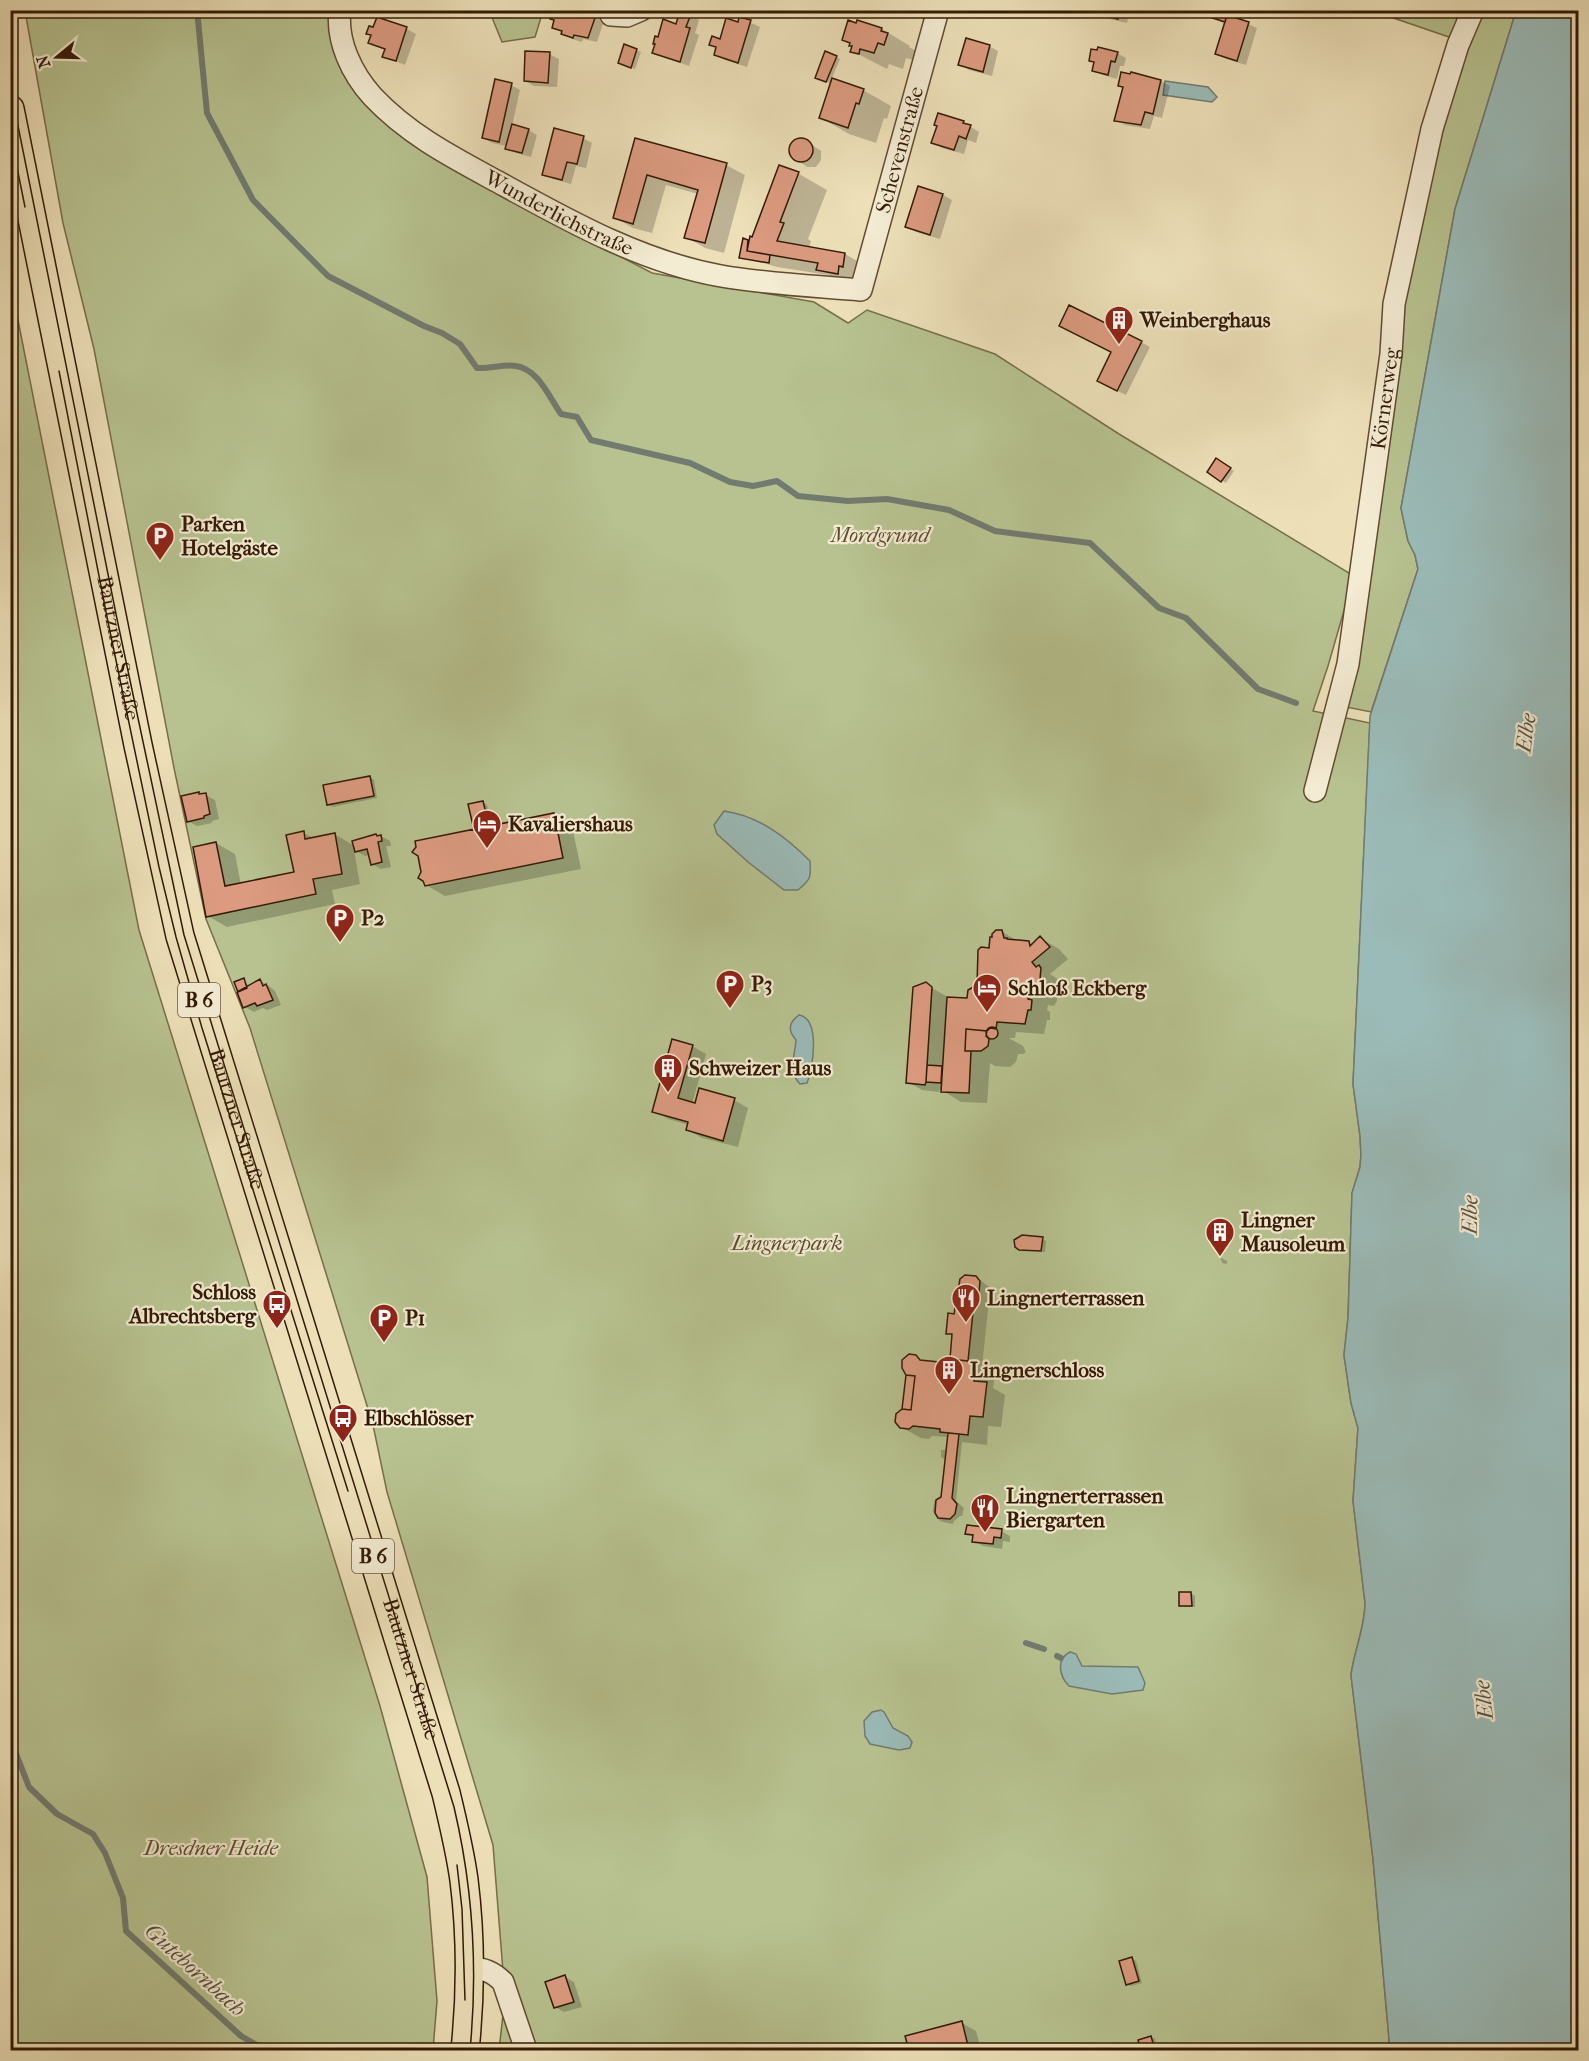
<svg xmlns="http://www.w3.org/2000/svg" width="1589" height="2061" viewBox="0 0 1589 2061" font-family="'IM FELL French Canon',serif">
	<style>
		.green { fill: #b7c290; stroke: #766e4a; stroke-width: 1.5 }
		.water { fill: #9bbbb8; stroke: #727b70; stroke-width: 1.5 }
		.shadow { fill: #0003; fill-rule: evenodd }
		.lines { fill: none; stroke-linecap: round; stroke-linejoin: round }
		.stream { stroke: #727b70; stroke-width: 6 }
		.building { fill: #dc9b81; stroke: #341a04; stroke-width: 1.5 }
		.minor-casing { stroke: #624c31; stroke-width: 24 }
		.major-casing { stroke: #341a04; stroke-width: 30 }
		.minor { stroke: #f3ebd2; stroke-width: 21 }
		.major { stroke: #ede0b9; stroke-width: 27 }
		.tram { stroke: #341a04; stroke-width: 1.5 }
		.labels { text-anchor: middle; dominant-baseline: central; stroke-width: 4.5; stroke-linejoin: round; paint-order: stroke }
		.shield { fill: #f3ebd2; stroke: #6d5942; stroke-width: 1.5 }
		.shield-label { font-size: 20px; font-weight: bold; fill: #341a04 }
		.street-label { font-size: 21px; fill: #341a04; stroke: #f3ebd2 }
		.poi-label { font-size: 21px; font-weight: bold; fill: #341a04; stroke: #f3ebd2; text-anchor: start }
		.park-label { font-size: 21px; font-style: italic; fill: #5b4c2e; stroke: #f3ebd2 }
		.water-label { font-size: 22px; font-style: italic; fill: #585243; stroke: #f3ebd2 }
	</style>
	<rect width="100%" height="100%" fill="#ede0b9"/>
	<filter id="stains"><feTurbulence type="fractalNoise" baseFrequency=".00333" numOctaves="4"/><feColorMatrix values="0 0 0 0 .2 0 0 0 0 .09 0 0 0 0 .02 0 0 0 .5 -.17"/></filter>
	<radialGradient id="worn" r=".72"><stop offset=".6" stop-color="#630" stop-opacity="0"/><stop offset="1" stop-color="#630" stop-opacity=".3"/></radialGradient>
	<path class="green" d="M25,11H333L350,76L556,223L652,273L814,302L848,323L867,310L995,354L1119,434L1354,576L1328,666L1313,711L1370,723L1353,1084L1360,1136L1361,1155L1360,1167L1352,1193L1348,1318L1344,1355L1351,1403L1358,1428L1353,1501L1365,1603C1365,1628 1354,1651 1351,1675L1373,1859L1390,2050H499L505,1997L493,1845L387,1492L373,1425L250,1028L206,919L174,768L94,349L63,223Z
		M492,11V10L543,11L535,37L502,42L493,20Z
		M1373,11H1465L1449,37Z
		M1484,11H1516L1455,209L1401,508L1408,541L1415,555L1418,569L1371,712L1341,706L1399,305L1448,97Z
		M11,285L139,930L380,1706L427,1877L437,2001L433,2050H11Z"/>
	<path class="water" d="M1516,11H1578V2050H1390L1373,1859L1351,1675C1354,1651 1365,1628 1365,1603L1353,1501L1358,1428L1351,1403L1344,1355L1348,1318L1352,1193L1360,1167L1361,1155L1360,1136L1353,1084L1370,716L1418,569L1415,555L1408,541L1401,508L1455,209Z
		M1165,81L1208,87L1217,97L1212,102L1163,95Z
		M724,811C759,816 786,837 810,861C811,878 811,879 798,890H784L748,862L717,834L714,825Z
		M799,1015C821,1019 813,1068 807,1083L800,1084C787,1071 795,1057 796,1040C788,1031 788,1023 799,1015Z
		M1070,1652L1076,1654L1082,1666L1138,1667L1145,1683L1143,1690L1112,1694L1069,1686C1059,1676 1056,1659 1070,1652Z
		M881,1710L884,1712L893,1728L908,1736L912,1742L910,1748L899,1750L870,1744L865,1736L864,1721L872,1712Z"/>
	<path class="shadow" d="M554,10L600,11L598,18L604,21L597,42L583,39L582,42L572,39L553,27L556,21Z
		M1097,10H1130L1127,23L1105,18L1096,13Z
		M1209,10H1240L1243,12L1241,21L1257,28L1246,65L1226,59L1217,54L1226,24L1208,16Z
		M690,15L699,20L695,33L699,35L689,66L663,57L654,52L677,25Z
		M740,18L760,27L747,67L725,60L716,55L718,48L711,44L721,40L739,24Z
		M377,19L407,29L416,34L405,65L384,56L386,50L370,42Z
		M858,22L882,29L910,46L909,47L916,51L913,60L906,58L903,69L889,64L887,69L852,51L854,46L844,40Z
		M625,46L641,52L635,69L624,65Z
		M989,46L998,51L992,76L969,70L960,64Z
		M1117,53L1126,58L1124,66H1120L1117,79L1103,75L1094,70L1096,63L1090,60Z
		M549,54L559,59L557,87L534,86L525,81Z
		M836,57L840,59L831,80L863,90L891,106L887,119L884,118L876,143L849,134L821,118L832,84L820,79Z
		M1161,81L1170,86L1162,118L1154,116L1150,129L1125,125L1116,120L1124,88L1120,85Z
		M511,85L520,90L512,126L528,130L537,135L531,157L516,153L507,148V146L492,143L483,138Z
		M963,122L979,132L976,143L968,140L964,154L942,148L933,142Z
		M583,138L592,143L586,168L576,166L571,184L553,179L544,174Z
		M636,140L726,165L745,175L724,253L705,248L686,237L698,194L666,185L652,233L633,228L614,217Z
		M796,140H805L821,151V160L816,167H807L791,155L790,147Z
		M780,167L799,174L827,190L808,239L811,241L809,248L845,254L873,270L846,286L828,275L777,267L741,257L744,240L750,242L753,238Z
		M919,188L943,195L952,200L940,239L916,232L907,226Z
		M1141,342L1150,347L1126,395L1107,386Z
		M1217,460L1234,471L1226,483L1209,472Z
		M370,777L374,780L377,798L332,807L328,804Z
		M205,795L215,800L219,819L212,821V823L197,826L188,821Z
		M483,802L487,805L492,827L553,815L572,826L581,869L445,896L426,885L476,831Z
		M303,833L314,838L334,834L355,846L381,836L390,841L391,846H386L391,867L381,869L372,864L370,855L365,856L354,850L360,884L332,890L335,904L227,927L208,916L216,843L235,854L241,885L295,873Z
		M1001,931L1019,942L1033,945L1040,938L1059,949L1068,959L1050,974L1059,980L1057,1001L1054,1006L1048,1005L1047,1010L1050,1012V1020H1047L1044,1034L1016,1032L1015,1038H1009L1023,1046L1026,1052L1023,1054H1018L1016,1062L1010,1067L995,1066L990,1063L987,1103L961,1102L940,1089L939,1092L922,1090L908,1082L925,984L946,996V998L969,999L978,986L990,950Z
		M243,980L249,986L260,981L269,986L275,991L281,1005L267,1010L263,1008L254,1012L245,1007Z
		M692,1046L706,1054L692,1104L734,1100L748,1108L738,1147L702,1138L688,1130L689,1125L668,1119L654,1111Z
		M1042,1239L1046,1241L1045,1252L1023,1250L1018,1248Z
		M1220,1257L1227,1261V1264L1222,1263Z
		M975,1277L994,1290L992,1301L989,1300L982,1367L995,1374L993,1388L1005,1395L1001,1427L988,1426L987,1445L962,1442L956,1501L964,1508L962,1516H960L954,1521L953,1524L943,1522L939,1520L938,1515L933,1512L934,1501L942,1498L946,1460L941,1457V1450H948L949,1437L932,1436L929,1439L921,1438L901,1427L903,1410L916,1357L925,1362L951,1365L954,1336L948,1333ZM944,1431L956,1432L955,1434H947Z
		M1001,1531L1010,1536V1542L1003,1541L1002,1549L983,1546L974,1541V1537L967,1533Z
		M1191,1593L1195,1596V1607H1185L1181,1605Z
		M1132,1959L1136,1961L1142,1983L1131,1986L1127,1984Z
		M565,1977L574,1982L582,2007L564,2012L555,2007Z
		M962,2023L976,2031L981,2050H910L907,2037Z
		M1151,2037L1155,2039L1157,2050H1134Z"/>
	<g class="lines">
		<path class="stream" d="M197,10L207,113L253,200L328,276L424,326L442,333L460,344L477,368C490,369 504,364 516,366C538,369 549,397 561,414L577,417L591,440L690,463L730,482L753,486L777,481L798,496L848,501L887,499L949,510L995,531L1090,543L1159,608L1186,618L1258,689L1296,703
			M1026,1643L1044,1649
			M1057,1656L1061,1658
			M10,1730L15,1751L29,1787L57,1814L93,1834L105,1853L123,1898L126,1931L241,2036L265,2050"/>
	</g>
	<path class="building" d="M552,10H589V13L596,15L588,38L574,35L573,38L561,34L562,31L552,28L554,20L550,19Z
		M680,10L691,14L686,27L690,28L680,62L652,53L655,44H653L655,36L658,37L663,19L676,24Z
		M1095,10H1120L1118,19L1095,14Z
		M1208,10H1233L1232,17L1227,15L1225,22L1206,16Z
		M1227,15L1249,22L1237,61L1215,54Z
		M377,17L407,27L396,61L382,57L385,49L368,43L371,35L366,34L369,26L373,27Z
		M739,17L751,20L738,63L714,55L716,47L709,45L712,36L720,39L726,18L738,22Z
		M848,20L856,23L857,20L882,28L881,31L888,33L884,45L878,43L874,53L860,49L859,54L850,52L852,46H849L850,43L842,40Z
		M966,38L990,45L983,72L958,65Z
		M624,44L637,49L631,68L618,63Z
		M1098,47L1118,52L1115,62L1111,61L1108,75L1092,71L1094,62L1089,61L1091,49L1097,50Z
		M525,51L550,52L548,83L524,81Z
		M825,51L837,56L826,82L815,78Z
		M1121,72L1130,74L1131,72L1161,80L1153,114L1145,112L1141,125L1114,121L1123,87L1118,86Z
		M832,78L864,89L859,104L856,103L848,128L819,118Z
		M495,79L512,83L499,142L482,138Z
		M938,113L964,121L963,123L971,125L966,139L959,136L954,150L931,143L937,126L934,125Z
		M512,124L529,129L522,153L505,149Z
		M554,128L584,136L577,164L567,162L562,180L542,175Z
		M789 150a12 12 0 1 1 24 0a12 12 0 1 1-24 0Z
		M635,138L727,163L705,243L684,238L698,190L647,175L633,224L613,218Z
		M779,165L799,172L780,222L784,223L777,241L845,253L843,267L839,266L838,274L816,270L818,263L747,251L750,236L752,237Z
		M918,186L943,194L930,235L905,227Z
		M743,238L748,240L747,251L770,255L769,263L739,258Z
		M1069,305L1142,341L1117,391L1097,381L1111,352L1059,326Z
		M1216,458L1231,468L1221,482L1207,472Z
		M370,776L374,796L327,805L323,785Z
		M199,792V794L206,793L210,814L204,816V818L187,822L181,796Z
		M483,801L489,826L474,830L468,804Z
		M554,813L563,858L425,886L423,881L418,878L421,872L418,856L412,852L416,847L415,841Z
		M304,831L305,839L335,833L342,874L313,879L316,894L206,917L193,847L216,842L225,886L294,872L286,835Z
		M376,834L377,836L381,835L382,841L378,842L382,862L371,865L367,849L355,852L352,841Z
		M996,930H1002L1004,938H1007V939L1029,941L1030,946L1040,936L1050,947L1032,962L1036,967L1039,965L1041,968L1039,990L1034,996L1029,995L1028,999L1032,1000L1031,1010H1028L1025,1024L997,1022L996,1029L990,1028L987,1031L966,1029L965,1051H971L969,1093L941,1092L947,997L967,998L968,990L977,985L978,950L981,947L989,948L990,937H992V934Z
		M244,978L247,988L238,992L234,982Z
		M260,979L263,986L266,984L273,1000L257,1006L255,1003L243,1008L237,992Z
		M926,982L932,987L926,1082L925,1085L906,1083L913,987Z
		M986 1033a6 6 0 1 1 12 0a6 6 0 1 1-12 0Z
		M966,1029L987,1031L986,1036L989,1039L988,1046L981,1051H965Z
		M672,1039L693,1045L678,1098L695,1103L699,1088L735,1098L723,1141L686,1130L688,1122L652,1112Z
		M927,1065L942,1066L941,1083L926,1082Z
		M1022,1235L1043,1237L1041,1251L1019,1250L1015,1247L1014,1240Z
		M965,1275L976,1276L980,1281L979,1293H975L968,1361L950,1359L952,1334H946L948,1313L954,1314L960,1279Z
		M909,1354L916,1355L920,1360L949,1363L950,1359L976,1362L974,1381L987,1382L983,1417L970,1416L968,1435L940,1432V1429L913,1426L909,1429L900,1428L895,1422L896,1414L902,1409L911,1410L915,1376L906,1375L902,1368V1360Z
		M906,1375L915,1376L911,1410L902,1409Z
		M948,1433L959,1434L952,1498L957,1504L955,1514L950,1519L938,1518L935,1513L936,1500L941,1497Z
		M967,1525L1002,1529L1001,1538L994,1537L993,1544L972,1542L973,1535L965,1534Z
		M1179,1592H1191L1192,1606H1179Z
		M1132,1957L1139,1981L1126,1985L1119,1961Z
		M565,1975L574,2002L554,2008L545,1982Z
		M962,2021L969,2050H909L905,2036Z
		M1151,2036L1155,2050H1130L1139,2044L1138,2040Z"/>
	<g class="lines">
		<g class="minor-casing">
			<g id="minor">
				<path id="s1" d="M340,10C336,41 352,74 373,97C410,136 454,158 500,183C569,221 642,262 721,276C766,284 816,286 861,290L938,10"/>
				<path d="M611,15L627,16L641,10"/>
				<path id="s2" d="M1315,791L1348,664L1391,354L1394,304L1432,129L1458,45L1473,10"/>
				<path d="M470,1969C484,1968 493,1972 503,1982L526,2050"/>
			</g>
		</g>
		<g class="major-casing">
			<g id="major">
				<path id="s3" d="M10,109L138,745L180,936L446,1793C453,1822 460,1851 464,1880C471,1936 471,1993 465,2050"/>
			</g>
		</g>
		<use href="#minor" class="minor"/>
		<use href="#major" class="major"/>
		<g class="tram">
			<path id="s4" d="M10,86L117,619L184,935L454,1807C473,1888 478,1968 470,2050"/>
			<path d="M10,133L25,207"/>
			<path d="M59,371L108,622L159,867L176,937L202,1028L348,1491"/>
			<path d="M457,1865L462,1909L465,2000"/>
		</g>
	</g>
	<defs>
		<g id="building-pin" transform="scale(1.5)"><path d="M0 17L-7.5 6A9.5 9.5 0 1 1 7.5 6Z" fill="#8f2418" stroke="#f3ebd2"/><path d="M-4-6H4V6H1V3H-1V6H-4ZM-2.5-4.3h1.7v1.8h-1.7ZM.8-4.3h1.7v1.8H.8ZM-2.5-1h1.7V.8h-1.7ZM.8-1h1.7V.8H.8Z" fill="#fff"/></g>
		<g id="parking-pin" transform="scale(1.5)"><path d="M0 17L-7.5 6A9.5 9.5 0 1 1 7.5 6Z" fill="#8f2418" stroke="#f3ebd2"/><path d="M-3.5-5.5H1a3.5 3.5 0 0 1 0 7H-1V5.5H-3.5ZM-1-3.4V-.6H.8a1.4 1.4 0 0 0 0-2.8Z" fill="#fff"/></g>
		<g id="hotel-pin" transform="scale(1.5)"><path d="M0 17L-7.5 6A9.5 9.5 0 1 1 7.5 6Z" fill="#8f2418" stroke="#f3ebd2"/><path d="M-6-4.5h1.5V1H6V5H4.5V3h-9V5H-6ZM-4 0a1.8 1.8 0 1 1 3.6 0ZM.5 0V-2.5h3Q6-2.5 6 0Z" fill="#fff"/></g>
		<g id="restaurant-pin" transform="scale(1.5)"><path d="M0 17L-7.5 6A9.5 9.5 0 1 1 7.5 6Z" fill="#8f2418" stroke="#f3ebd2"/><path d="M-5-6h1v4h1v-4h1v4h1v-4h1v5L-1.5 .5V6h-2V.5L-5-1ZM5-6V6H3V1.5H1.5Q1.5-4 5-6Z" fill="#fff"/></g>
		<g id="bus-pin" transform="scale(1.5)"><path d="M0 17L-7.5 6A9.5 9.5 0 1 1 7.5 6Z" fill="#8f2418" stroke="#f3ebd2"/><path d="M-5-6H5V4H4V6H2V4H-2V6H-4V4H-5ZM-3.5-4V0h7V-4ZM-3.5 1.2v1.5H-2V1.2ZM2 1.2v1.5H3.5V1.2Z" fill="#fff"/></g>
	</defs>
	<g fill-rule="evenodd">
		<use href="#building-pin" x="1119" y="320"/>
		<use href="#parking-pin" x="160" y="536"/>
		<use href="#hotel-pin" x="487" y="824"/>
		<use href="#parking-pin" x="340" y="918"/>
		<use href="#parking-pin" x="730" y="984"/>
		<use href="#hotel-pin" x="987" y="988"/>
		<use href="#building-pin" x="668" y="1068"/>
		<use href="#building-pin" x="1220" y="1232"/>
		<use href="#restaurant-pin" x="966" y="1298"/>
		<use href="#bus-pin" x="277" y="1304"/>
		<use href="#parking-pin" x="384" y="1318"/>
		<use href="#building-pin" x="949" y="1370"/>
		<use href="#bus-pin" x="343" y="1418"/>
		<use href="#restaurant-pin" x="985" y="1508"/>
	</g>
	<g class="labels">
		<g class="shield">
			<rect x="178" y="983" width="42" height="34" rx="4.5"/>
			<rect x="352" y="1539" width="42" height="34" rx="4.5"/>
		</g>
		<g class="shield-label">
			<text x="199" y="1000">B 6</text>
			<text x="373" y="1556">B 6</text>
		</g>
		<g class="street-label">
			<text stroke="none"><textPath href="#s1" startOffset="777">Schevenstraße</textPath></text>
			<text stroke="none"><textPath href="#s1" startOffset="316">Wunderlichstraße</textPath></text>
			<text stroke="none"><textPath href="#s2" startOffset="399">Körnerweg</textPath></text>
			<text stroke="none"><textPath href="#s3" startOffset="550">Bautzner Straße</textPath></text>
			<text stroke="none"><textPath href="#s3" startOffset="1036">Bautzner Straße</textPath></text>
			<text stroke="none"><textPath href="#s4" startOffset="1635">Bautzner Straße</textPath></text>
		</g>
		<g class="poi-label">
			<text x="1140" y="320">Weinberghaus</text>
			<text x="181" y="524">Parken<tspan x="181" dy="24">Hotelgäste</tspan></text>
			<text x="508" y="824">Kavaliershaus</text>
			<text x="361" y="918">P2</text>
			<text x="751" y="984">P3</text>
			<text x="1008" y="988">Schloß Eckberg</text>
			<text x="689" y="1068">Schweizer Haus</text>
			<text x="1241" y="1220">Lingner<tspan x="1241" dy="24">Mausoleum</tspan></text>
			<text x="256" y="1292" text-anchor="end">Schloss<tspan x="256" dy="24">Albrechtsberg</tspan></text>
			<text x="987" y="1298">Lingnerterrassen</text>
			<text x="405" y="1318">P1</text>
			<text x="970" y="1370">Lingnerschloss</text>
			<text x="364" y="1418">Elbschlösser</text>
			<text x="1006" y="1496">Lingnerterrassen<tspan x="1006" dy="24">Biergarten</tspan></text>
		</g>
		<g class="park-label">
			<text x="880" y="535">Mordgrund</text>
			<text x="787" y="1243">Lingnerpark</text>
			<text x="211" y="1848">Dresdner Heide</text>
		</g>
		<g class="water-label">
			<text transform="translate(1526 733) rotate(-82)">Elbe</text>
			<text transform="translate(1470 1215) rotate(-89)">Elbe</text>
			<text transform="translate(1484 1700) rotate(-96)">Elbe</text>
			<text transform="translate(195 1970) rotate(42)">Gutebornbach</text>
		</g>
	</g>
	<rect width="1589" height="2061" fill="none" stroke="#ede0b9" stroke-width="36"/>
	<rect x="12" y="12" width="1565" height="2037" fill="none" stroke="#341a04" stroke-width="3"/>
	<rect x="18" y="18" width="1553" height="2025" fill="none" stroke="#341a04" stroke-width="1.5"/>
	<g transform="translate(57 57) rotate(251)" stroke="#f3ebd2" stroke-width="4.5" paint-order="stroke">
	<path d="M0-4.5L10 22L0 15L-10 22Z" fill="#341a04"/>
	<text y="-9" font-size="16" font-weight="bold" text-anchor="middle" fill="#341a04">N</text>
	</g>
	<rect width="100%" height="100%" filter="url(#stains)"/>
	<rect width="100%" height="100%" fill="url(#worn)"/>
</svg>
